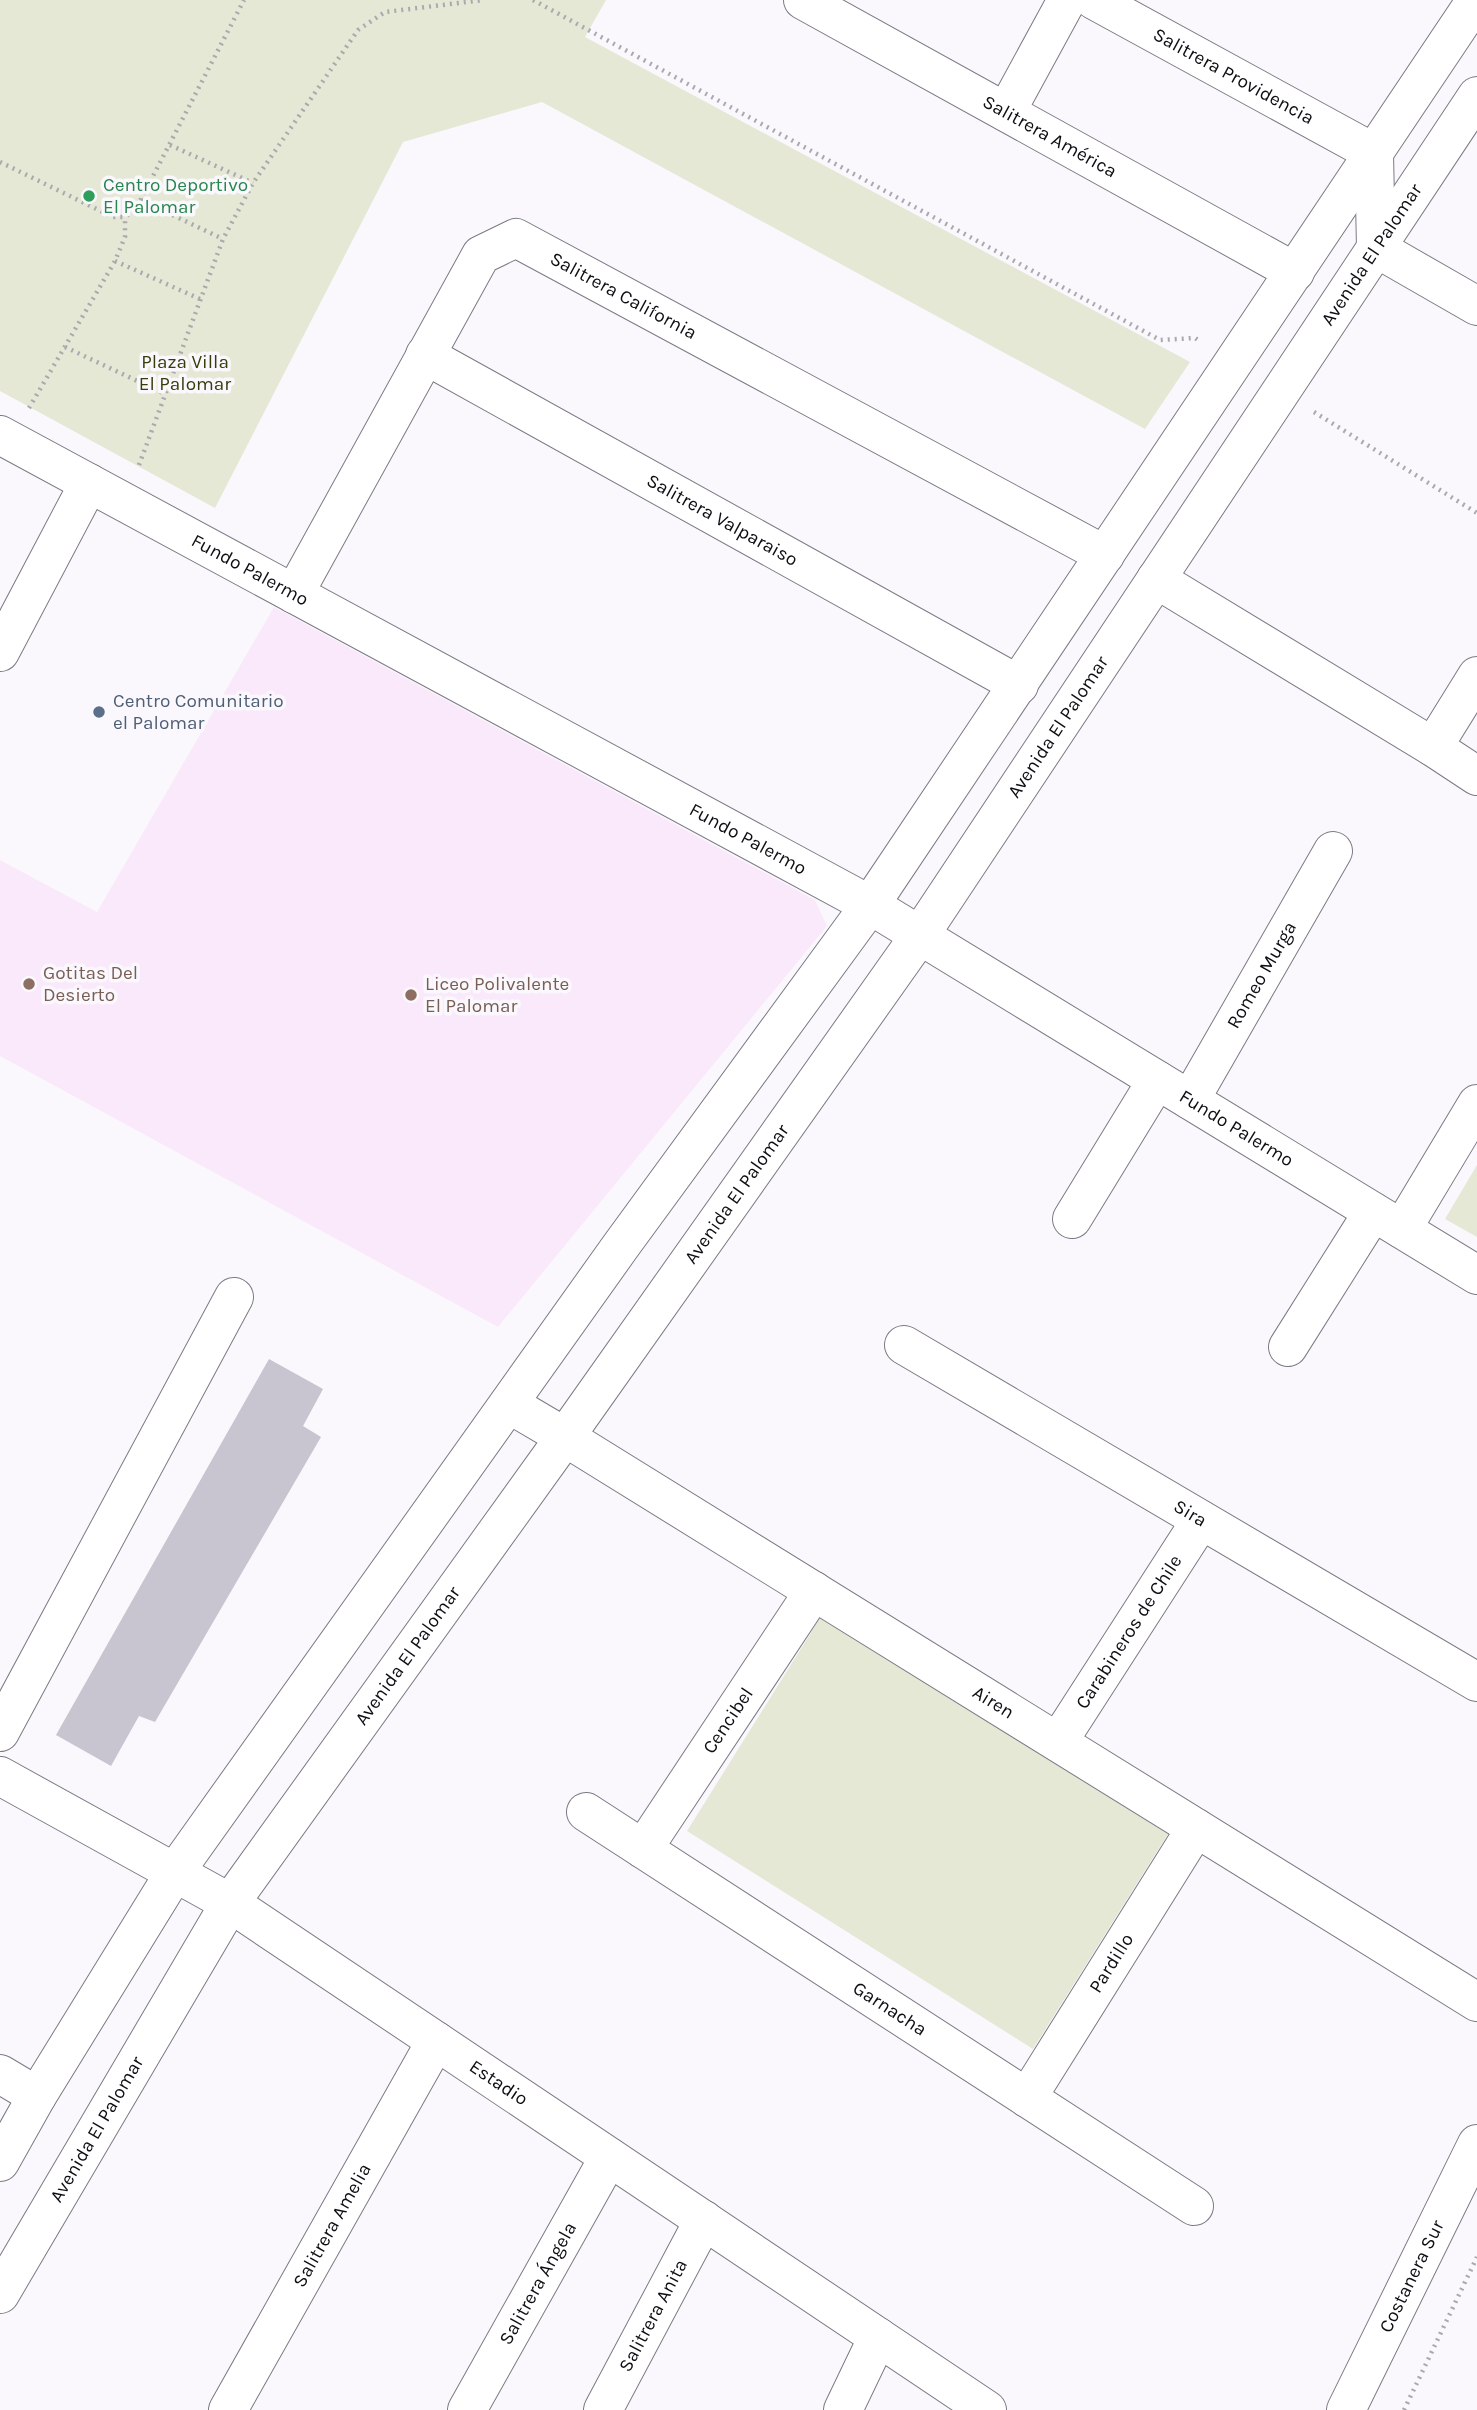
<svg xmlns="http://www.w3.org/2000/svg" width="1477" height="2410" viewBox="0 0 1477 2410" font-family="Karla,sans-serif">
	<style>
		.education { fill: #fae9fb }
		.green { fill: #e4e8d5 }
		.building { fill: #c8c4d0 }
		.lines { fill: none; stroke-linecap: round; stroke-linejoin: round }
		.minor-casing { stroke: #7d7a85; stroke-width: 40 }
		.path { stroke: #aba9ae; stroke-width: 4.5; stroke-dasharray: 2 5; stroke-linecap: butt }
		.minor { stroke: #fff; stroke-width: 38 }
		.leisure-dot { fill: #2e9e5b; stroke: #faf8fd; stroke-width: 2.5 }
		.service-dot { fill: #5c6f8a; stroke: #faf8fd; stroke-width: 2.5 }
		.education-dot { fill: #8d6e63; stroke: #faf8fd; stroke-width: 2.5 }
		.labels { text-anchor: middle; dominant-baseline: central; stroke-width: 7; stroke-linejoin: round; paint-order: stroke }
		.street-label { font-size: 19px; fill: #0e0d11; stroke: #faf8fd }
		.leisure-label { font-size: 19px; fill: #27864d; stroke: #faf8fd; text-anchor: start }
		.park-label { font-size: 19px; fill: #353d0a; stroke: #faf8fd }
		.service-label { font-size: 19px; fill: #4e5e75; stroke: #faf8fd; text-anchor: start }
		.education-label { font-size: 19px; fill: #785e54; stroke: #faf8fd; text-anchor: start }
	</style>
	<rect width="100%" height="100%" fill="#faf8fd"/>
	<path class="education" d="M274,607L815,900L827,926L498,1327L0,1056V860L97,912Z"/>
	<path class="green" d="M0,0H606L585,37L1190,362L1145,429L542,102L403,142L215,508L0,391Z
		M1477,1165V1237L1445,1219Z
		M822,1615L1168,1834L1033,2049L687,1831Z"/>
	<path class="building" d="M269,1359L323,1389L303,1426L321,1437L155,1722L139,1716L111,1766L56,1735Z"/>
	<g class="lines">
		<g class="minor-casing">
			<g id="minor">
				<path id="s1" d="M803,0L1295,272"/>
				<path id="s2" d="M1094,0L1374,153L1376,248L1477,306"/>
				<path d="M1006,112L1067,0"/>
				<path id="s3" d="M425,355L1019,685"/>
				<path id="s4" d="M0,435L870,905L1477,1275"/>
				<path d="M1156,579L1433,747L1477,676"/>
				<path id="s5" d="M294,594L481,255L516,238L1105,555"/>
				<path d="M0,652L89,483"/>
				<path d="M1433,747L1477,776"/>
				<path id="s6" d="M1190,1100L1333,851"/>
				<path d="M1072,1219L1157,1080"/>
				<path d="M1402,1229L1477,1104"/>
				<path id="s7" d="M904,1345L1477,1682"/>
				<path d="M1288,1347L1373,1212"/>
				<path id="s8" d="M509,1404L565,1437L1477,2002"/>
				<path d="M0,1732L234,1297"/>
				<path id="s9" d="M1058,1742L1201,1520"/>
				<path id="s10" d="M0,1776L230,1903L987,2410"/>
				<path id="s11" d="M586,1812L1194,2206"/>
				<path id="s12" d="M643,1849L814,1591"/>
				<path d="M0,2074L37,2096"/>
				<path id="s13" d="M1027,2098L1196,1828"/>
				<path d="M0,2162L37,2096L175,1872L620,1247L870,905L1476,0"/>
				<path id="s14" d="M0,2294L230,1903L565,1437L920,935L1477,96"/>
				<path id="s15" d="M228,2410L436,2041"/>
				<path id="s16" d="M467,2410L609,2157"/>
				<path id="s17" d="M603,2410L704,2220"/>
				<path d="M843,2410L878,2337"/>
				<path id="s18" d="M1346,2410L1477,2144"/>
			</g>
		</g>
		<path class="path" d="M533,0L1160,340L1195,338L1201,342
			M170,145L253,183
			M0,162L113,217H125L136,209L244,0
			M141,200L223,239
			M115,261L200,299
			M65,347L165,394
			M29,408L115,261L125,237V217
			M1314,412L1477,513
			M139,465L223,239L253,183L358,30L385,12L483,0
			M1404,2410L1477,2257"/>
		<use href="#minor" class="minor"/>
	</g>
	<circle class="leisure-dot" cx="89" cy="196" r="7"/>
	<circle class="service-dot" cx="99" cy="712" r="7"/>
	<g class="education-dot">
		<circle cx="29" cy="984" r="7"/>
		<circle cx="411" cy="995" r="7"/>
	</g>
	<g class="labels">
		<g class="street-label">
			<text stroke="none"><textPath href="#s2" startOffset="159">Salitrera Providencia</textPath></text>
			<text stroke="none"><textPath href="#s1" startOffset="282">Salitrera América</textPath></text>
			<text stroke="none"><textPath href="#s14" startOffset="2459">Avenida El Palomar</textPath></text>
			<text stroke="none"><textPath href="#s5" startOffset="548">Salitrera California</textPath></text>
			<text stroke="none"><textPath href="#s3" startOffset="340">Salitrera Valparaiso</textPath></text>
			<text stroke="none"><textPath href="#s4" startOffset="284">Fundo Palermo</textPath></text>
			<text stroke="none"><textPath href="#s14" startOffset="1892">Avenida El Palomar</textPath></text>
			<text stroke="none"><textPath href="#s4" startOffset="850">Fundo Palermo</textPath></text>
			<text stroke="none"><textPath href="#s6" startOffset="144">Romeo Murga</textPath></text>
			<text stroke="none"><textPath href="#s4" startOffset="1418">Fundo Palermo</textPath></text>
			<text stroke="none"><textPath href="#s14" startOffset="1325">Avenida El Palomar</textPath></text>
			<text stroke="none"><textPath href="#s7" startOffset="332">Sira</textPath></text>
			<text stroke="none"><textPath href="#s9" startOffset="131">Carabineros de Chile</textPath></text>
			<text stroke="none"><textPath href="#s14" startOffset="758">Avenida El Palomar</textPath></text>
			<text stroke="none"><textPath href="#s8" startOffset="569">Airen</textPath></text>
			<text stroke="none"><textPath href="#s12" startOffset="154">Cencibel</textPath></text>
			<text stroke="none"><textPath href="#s13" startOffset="159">Pardillo</textPath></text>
			<text stroke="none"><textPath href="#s11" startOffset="362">Garnacha</textPath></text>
			<text stroke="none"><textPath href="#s10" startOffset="586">Estadio</textPath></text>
			<text stroke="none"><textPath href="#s14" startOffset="191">Avenida El Palomar</textPath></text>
			<text stroke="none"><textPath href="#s15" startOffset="212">Salitrera Amelia</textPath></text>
			<text stroke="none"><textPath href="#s18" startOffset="149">Costanera Sur</textPath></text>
			<text stroke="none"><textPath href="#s16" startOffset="145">Salitrera Ángela</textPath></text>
			<text stroke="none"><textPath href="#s17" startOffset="107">Salitrera Anita</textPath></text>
		</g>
		<g class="leisure-label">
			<text x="103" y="185">Centro Deportivo<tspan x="103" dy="22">El Palomar</tspan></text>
		</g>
		<g class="park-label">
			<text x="185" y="362">Plaza Villa<tspan x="185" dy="22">El Palomar</tspan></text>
		</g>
		<g class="service-label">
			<text x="113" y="701">Centro Comunitario<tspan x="113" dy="22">el Palomar</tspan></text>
		</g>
		<g class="education-label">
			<text x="43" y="973">Gotitas Del<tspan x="43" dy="22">Desierto</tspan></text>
			<text x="425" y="984">Liceo Polivalente<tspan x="425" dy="22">El Palomar</tspan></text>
		</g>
	</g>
</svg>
